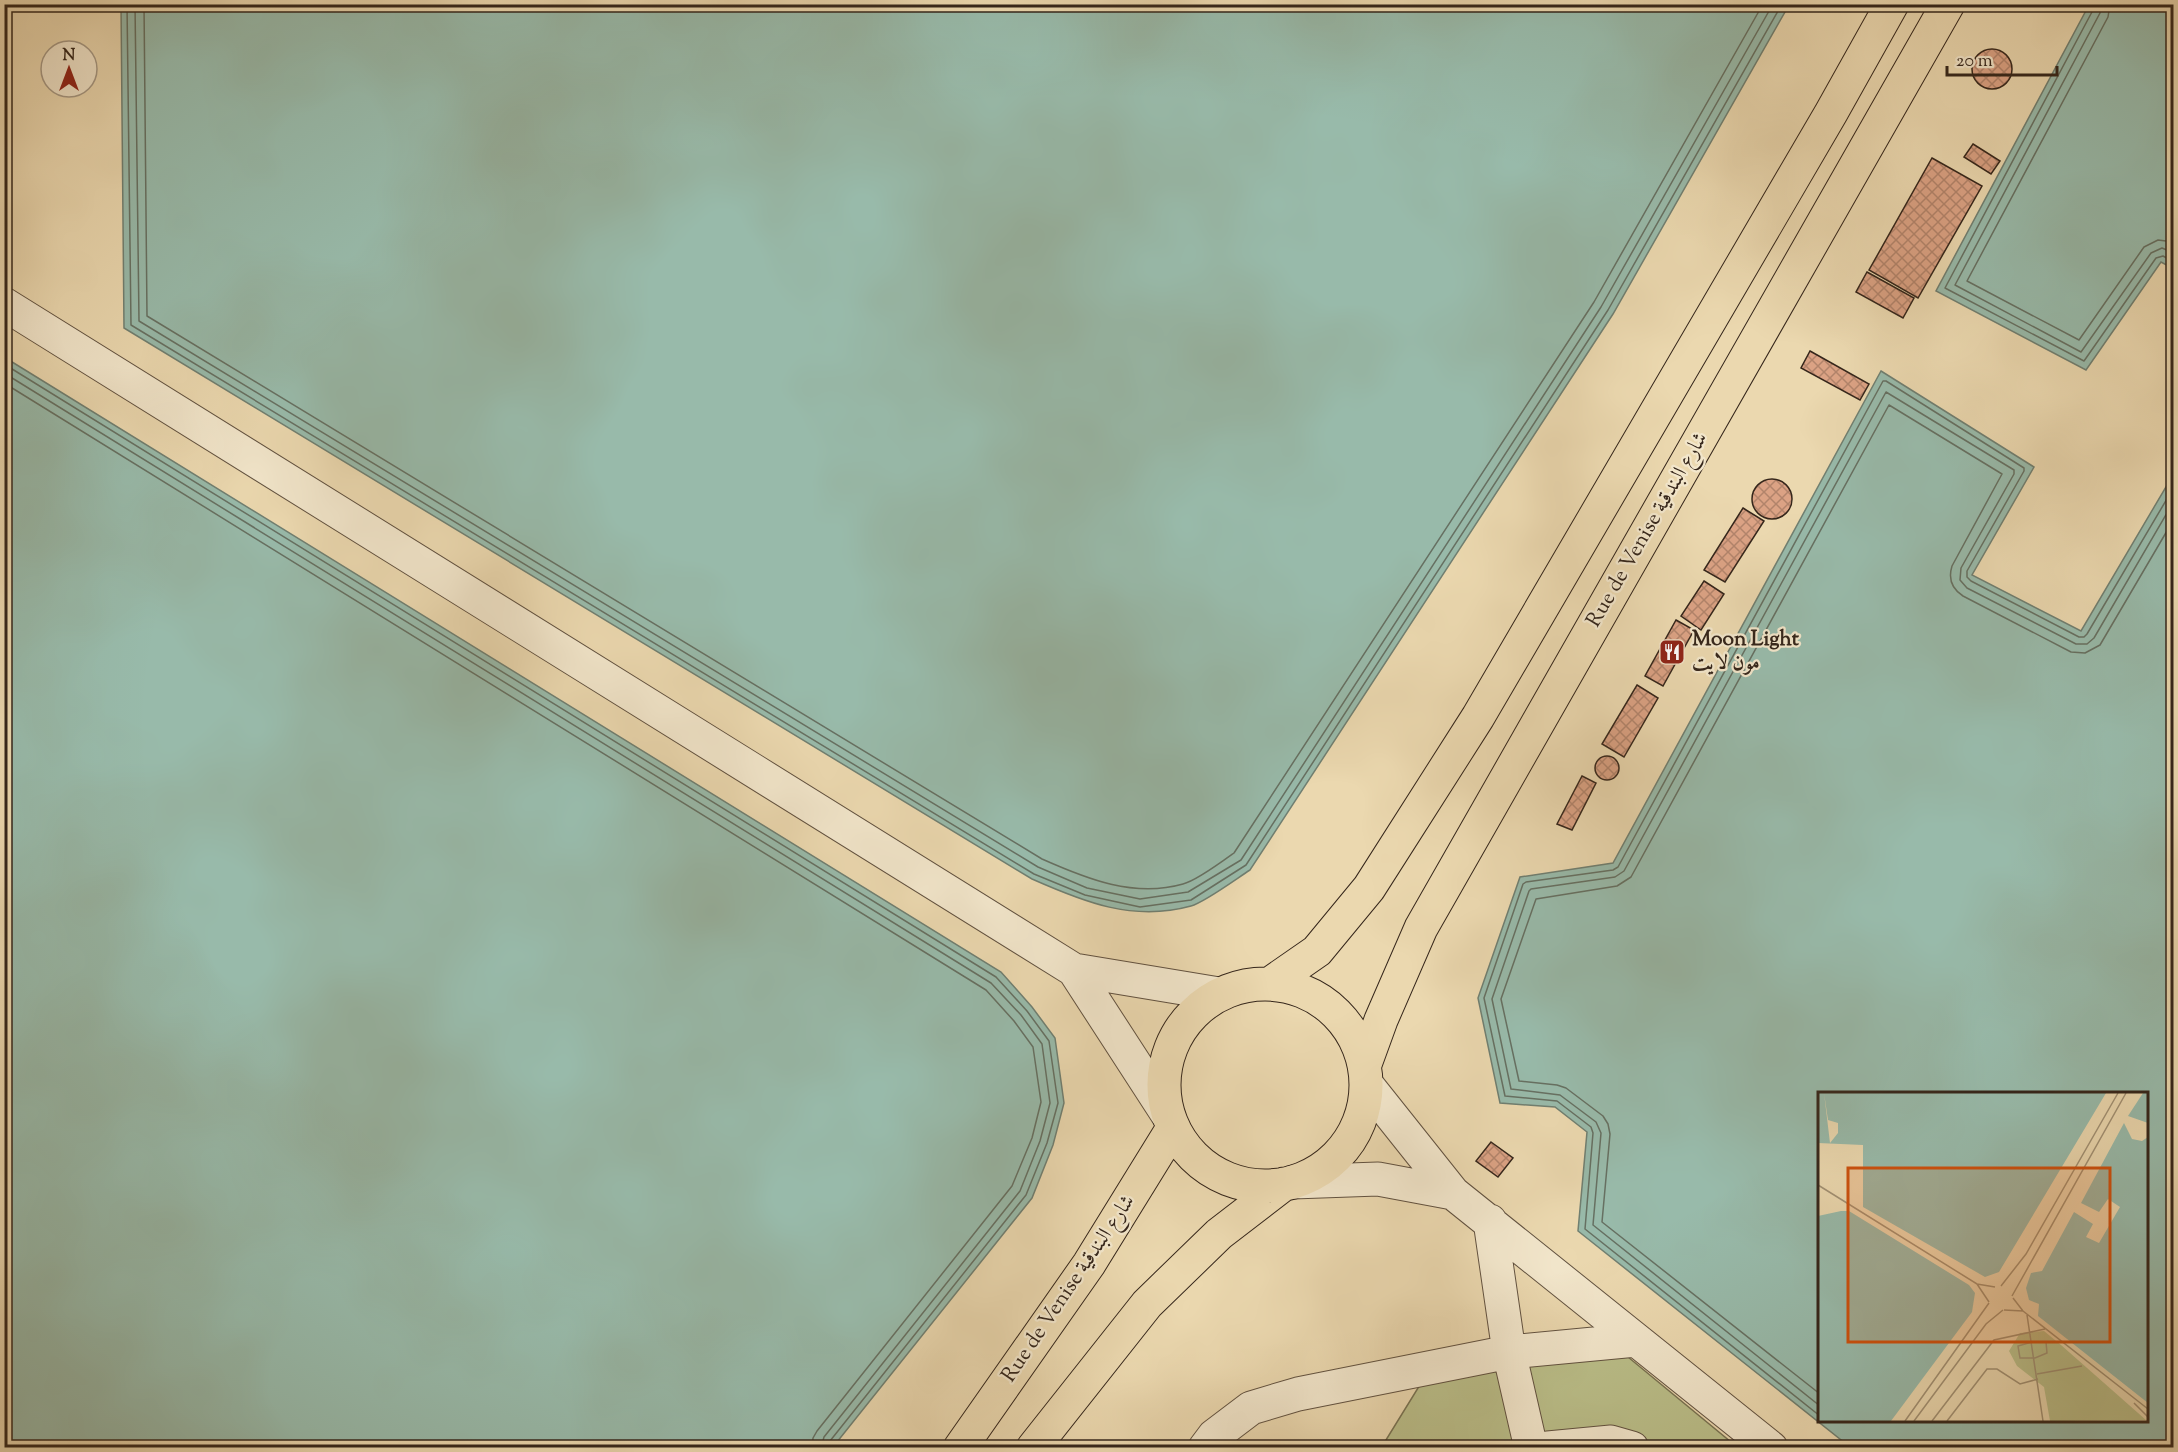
<svg xmlns="http://www.w3.org/2000/svg" width="2178" height="1452" viewBox="0 0 2178 1452" font-family="'Sorts Mill Goudy',Amiri,serif">
	<style>
		.green { fill: #babe89; stroke: #787252; stroke-width: 1.5 }
		.water { fill: #98baaa; stroke: #707f71; stroke-width: 1.5; fill-rule: evenodd }
		.lines { fill: none; stroke-linecap: round; stroke-linejoin: round }
		.shore { stroke: #667062; stroke-width: 1.5 }
		.building { fill: url(#building-cross-hatch); stroke: #35261b; stroke-width: 1.5 }
		.minor-casing { stroke: #625240; stroke-width: 35 }
		.major-casing { stroke: #35261b; stroke-width: 35 }
		.minor { stroke: #f2e6cb; stroke-width: 33 }
		.major { stroke: #ebd8af; stroke-width: 33 }
		.labels { text-anchor: middle; dominant-baseline: central; stroke-width: 4.5; stroke-linejoin: round; paint-order: stroke }
		.street-label { font-size: 21px; fill: #35261b; stroke: #f2e6cb }
		.poi-label { font-size: 21px; font-weight: bold; fill: #35261b; stroke: #f2e6cb; text-anchor: start }
		.inset-road { fill: none; stroke: #a29174; stroke-width: 1.5 }
		.view { fill: #cd510e; fill-opacity: 0.15; stroke: #cd510e; stroke-width: 3 }
		.inset-edge { fill: none; stroke: #35261b; stroke-width: 3 }
	</style>
	<defs>
		<pattern id="building-cross-hatch" width="8" height="8" patternUnits="userSpaceOnUse" patternTransform="scale(1.5)"><rect width="8" height="8" fill="#dba284"/><path d="M0 0l8 8M0 8l8-8" fill="none" stroke="#b2846b"/></pattern>
	</defs>
	<rect width="100%" height="100%" fill="#ebd8af"/>
	<filter id="stains"><feTurbulence type="fractalNoise" baseFrequency=".00333" numOctaves="4"/><feColorMatrix values="0 0 0 0 .2 0 0 0 0 .09 0 0 0 0 .02 0 0 0 .5 -.17"/></filter>
	<radialGradient id="worn" r=".72"><stop offset=".6" stop-color="#630" stop-opacity="0"/><stop offset="1" stop-color="#630" stop-opacity=".3"/></radialGradient>
	<path class="green" d="M1628,1357L1737,1447L1381,1448L1426,1375Z"/>
	<path class="water" d="M121,5V4L1789,5L1613,314L1250,870C1236,879 1205,902 1191,906C1133,922 1084,902 1032,879L124,328Z
		M2089,5H2173L2174,269L2161,262L2086,370L1936,291Z
		M4,357L1001,972L1032,1007L1055,1038L1064,1103L1053,1145L1032,1198L833,1447H5Z
		M1881,371L2034,467L1972,575L2081,631L2173,475V1447H1850L1578,1231L1587,1132L1555,1107L1500,1103L1478,998L1520,877L1613,863ZM1820,1094H2146V1420H1820Z"/>
	<g class="lines">
		<path class="shore" d="M127,4L131,325L1034,874L1085,895L1140,907L1191,900L1246,865L1608,310L1782,4
			M135,4L139,321L1038,867L1087,888L1140,899L1188,892L1241,860L1601,307L1773,4
			M144,4L147,316L1042,859C1087,879 1134,898 1183,884C1196,881 1223,861 1234,853L1594,302L1763,4
			M2094,4L2093,10L1945,288L2084,361L2156,258L2163,256L2174,262
			M2101,4L2100,13L1955,285L2081,352L2151,253L2162,248L2174,253
			M2110,4L2108,17L1967,281L2079,340L2144,247L2158,240L2174,242
			M4,364L996,977L1027,1011L1049,1041L1058,1103L1047,1143L1026,1195L830,1441L829,1448
			M4,373L991,983L1021,1015L1042,1044L1050,1103L1040,1141L1020,1191L824,1437L821,1448
			M4,383L986,990L1014,1021L1033,1047L1041,1102L1032,1138L1012,1186L817,1431L813,1438L812,1448
			M1820,1394L1602,1222L1610,1134L1608,1124L1603,1116L1566,1088L1557,1085L1519,1081L1501,999L1536,899L1617,886L1631,877L1889,405L2002,474L1952,566C1948,579 1952,589 1963,596L2071,652L2085,653L2100,645L2174,519
			M1820,1406L1593,1225L1601,1133L1596,1122L1560,1095L1511,1089L1492,999L1529,891L1531,889L1615,877L1624,871L1886,392L2014,470V474L1961,568L1960,580L1967,588L2076,644H2087L2094,638L2174,501
			M1820,1416L1585,1229L1593,1133L1591,1127L1557,1101L1505,1096L1484,998L1523,884L1526,882L1613,870L1618,867L1883,381H1886L2024,468V471L1967,571V577L1971,581L2079,637H2084L2087,634L2174,487"/>
	</g>
	<path class="building" d="M1972 69a20 20 0 1 1 40 0a20 20 0 1 1-40 0Z
		M1973,144L2000,161L1991,174L1964,157Z
		M1932,158L1982,186L1918,298L1869,270Z
		M1867,272L1914,298L1903,318L1856,292Z
		M1810,351L1869,384L1860,400L1801,368Z
		M1752 499a20 20 0 1 1 40 0a20 20 0 1 1-40 0Z
		M1743,508L1764,521L1725,582L1704,570Z
		M1704,581L1724,594L1701,630L1681,616Z
		M1676,620L1694,630L1663,686L1645,676Z
		M1637,685L1658,698L1624,757L1602,744Z
		M1595 768a12 12 0 1 1 24 0a12 12 0 1 1-24 0Z
		M1582,776L1596,783L1572,830L1557,824Z
		M1491,1142L1513,1158L1498,1177L1476,1161Z"/>
	<g class="lines">
		<g class="minor-casing">
			<path id="minor" d="M4,304L1074,970L1219,994
				M1074,970L1168,1115
				M1367,1085L1453,1193L1771,1448
				M1293,1182L1378,1179L1453,1193
				M1490,1221L1509,1352L1531,1448
				M1205,1448L1214,1436L1251,1408L1298,1394L1509,1352L1636,1340
				M1548,1448L1611,1442L1632,1448"/>
		</g>
		<g class="major-casing">
			<path id="major" d="M1271,983L1317,951L1369,888L1478,717L1831,113L1892,4
				M1164 1085a101 101 0 1 1 202 0a101 101 0 1 1-202 0Z
				M1365,1064L1381,1020L1421,928L1948,4
				M960,1448L1089,1264L1173,1128
				M1033,1448L1147,1304L1219,1234L1284,1184"/>
		</g>
		<use href="#minor" class="minor"/>
		<use href="#major" class="major"/>
	</g>
	<defs>
		<g id="restaurant-square" transform="scale(1.35)"><rect x="-9" y="-9" width="18" height="18" rx="4" fill="#8f2418" stroke="#f2e6cb"/><path d="M-5-6h1v4h1v-4h1v4h1v-4h1v5L-1.5 .5V6h-2V.5L-5-1ZM5-6V6H3V1.5H1.5Q1.5-4 5-6Z" fill="#fff"/></g>
	</defs>
	<g fill-rule="evenodd">
		<use href="#restaurant-square" x="1672" y="652"/>
	</g>
	<g class="labels">
		<g class="street-label">
			<text transform="translate(1648 530) rotate(-60)">Rue de Venise شارع البندقية</text>
			<text transform="translate(1069 1289) rotate(-56)">Rue de Venise شارع البندقية</text>
		</g>
		<g class="poi-label">
			<text x="1692" y="640">Moon Light<tspan x="1692" dy="24">مون لايت</tspan></text>
		</g>
	</g>
	<g transform="translate(1818 1092)">
		<rect width="330" height="330" fill="#ebd8af"/>
		<path d="M226,239L243,253L328,328L232,329L226,295L199,274L191,259L202,241Z" fill="#babe89"/>
		<path d="M0,1H288L181,180L167,185L45,115V53L0,51ZM325,1H330V31L310,24ZM306,31L314,47L324,49L330,45V311L220,224L221,212L211,208L208,196L213,181L224,179L256,120L275,132L268,145L281,151L302,115L290,107L281,120L263,111ZM23,119H31L151,193L157,201L154,220L73,329H0V124Z" fill="#98baaa"/>
		<path d="M6,1L10,28L20,31V41L12,51Z" fill="#ebd8af"/>
		<path class="inset-road" d="M0,93L159,192L177,195M159,192L171,210M183,194L208,162L300,1M194,204L308,1M195,206L205,219L330,317M186,218L205,219M209,223L225,329M214,250H228L229,261L217,266H202L200,254ZM219,282L264,274M316,311L330,325M87,329L171,211M96,329L168,232L185,218M114,329L176,248L227,237M129,329L169,277H179L202,292L220,287"/>
		<path class="view" d="M30,76H292V250H30Z"/>
		<rect width="330" height="330" class="inset-edge"/>
	</g>
	<rect width="2178" height="1452" fill="none" stroke="#ebd8af" stroke-width="24"/>
	<rect x="6" y="6" width="2166" height="1440" fill="none" stroke="#35261b" stroke-width="3"/>
	<rect x="12" y="12" width="2154" height="1428" fill="none" stroke="#35261b" stroke-width="1.5"/>
	<g transform="translate(69 69)"><circle r="28" fill="#f2e6cb" stroke="#a69985" stroke-width="1.5"/>
	<path d="M0-4.5L10 22L0 15L-10 22Z" fill="#8f2418"/>
	<text y="-9" font-size="16" font-weight="bold" text-anchor="middle" fill="#35261b">N</text>
	</g>
	<path d="M1947 66v9h110v-9" fill="none" stroke="#35261b" stroke-width="3"/>
	<text x="1956" y="66" font-size="18" fill="#35261b" stroke="#f2e6cb" stroke-width="4.5" paint-order="stroke">20 m</text>
	<rect width="100%" height="100%" filter="url(#stains)"/>
	<rect width="100%" height="100%" fill="url(#worn)"/>
</svg>
